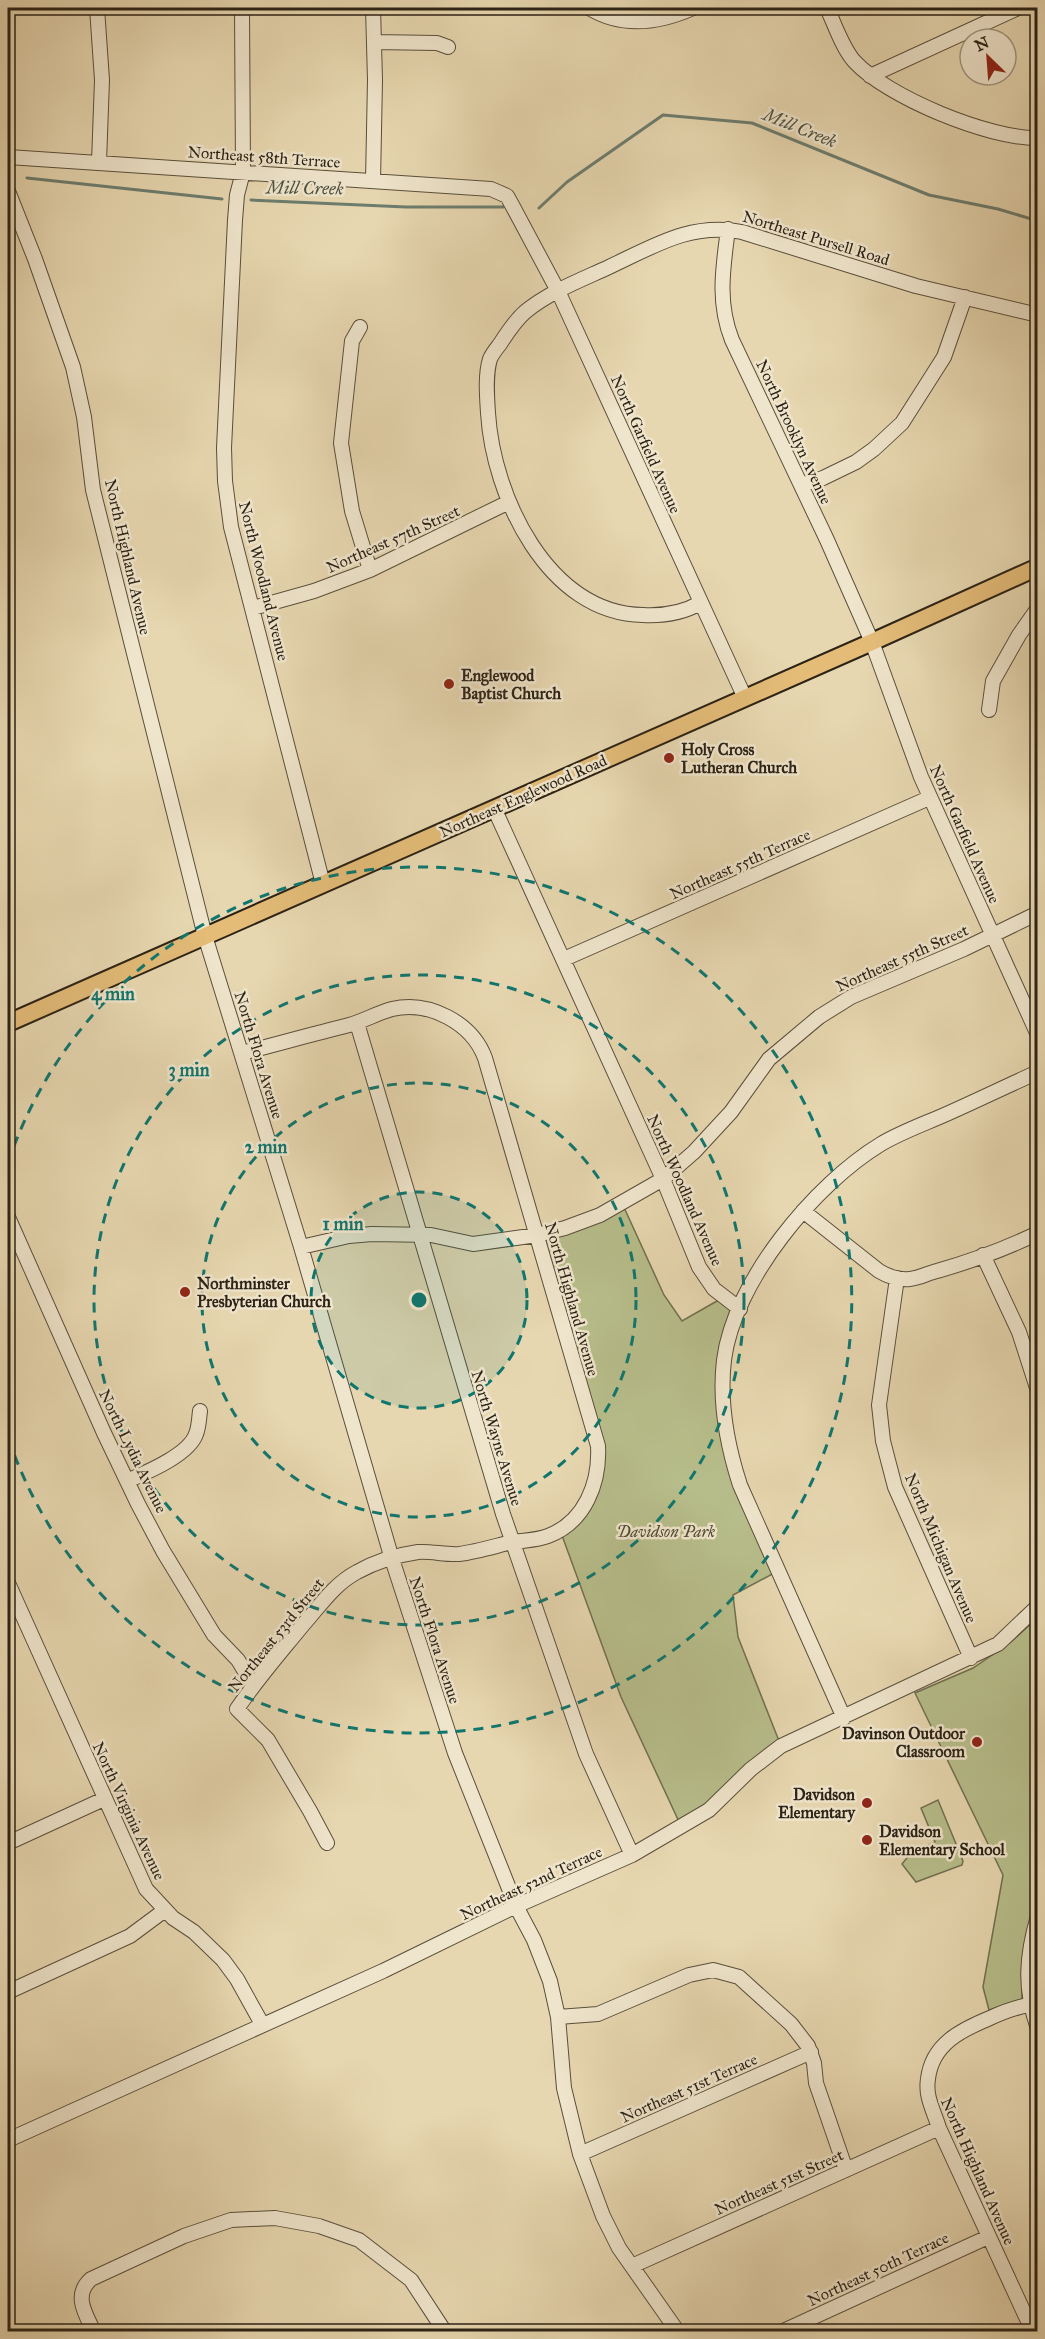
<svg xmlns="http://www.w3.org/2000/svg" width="1045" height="2339" viewBox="0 0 1045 2339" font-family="'IM FELL Great Primer',serif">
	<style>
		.green { fill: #b7be8b; stroke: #717050; stroke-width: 1.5 }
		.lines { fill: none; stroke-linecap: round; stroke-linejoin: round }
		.stream { stroke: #6c7d6e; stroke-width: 3 }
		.minor-casing { stroke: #5a4f3c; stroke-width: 16 }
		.major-casing { stroke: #2b2216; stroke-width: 20 }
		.minor { stroke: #efe5cc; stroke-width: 14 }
		.major { stroke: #e4bc78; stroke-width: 16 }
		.ring { fill: none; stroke: #0f766e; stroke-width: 3; stroke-dasharray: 10 8 }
		.poi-dot { fill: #8f2418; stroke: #efe5cc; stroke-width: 2 }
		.labels { text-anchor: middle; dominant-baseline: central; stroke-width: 5; stroke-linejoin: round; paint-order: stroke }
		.street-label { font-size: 16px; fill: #2b2216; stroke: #efe5cc }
		.poi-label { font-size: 16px; font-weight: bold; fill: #2b2216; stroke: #efe5cc; text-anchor: start }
		.park-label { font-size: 16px; font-style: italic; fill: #4e4933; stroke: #efe5cc }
		.water-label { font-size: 18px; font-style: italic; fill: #4b5042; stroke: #efe5cc }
		.centre { fill: #0f766e; stroke: #efe5cc; stroke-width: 3 }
		.ring-label { font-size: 18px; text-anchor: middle; font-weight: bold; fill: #0f766e; stroke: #efe5cc; stroke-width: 5; stroke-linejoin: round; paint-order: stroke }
	</style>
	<rect width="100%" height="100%" fill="#e7d7b0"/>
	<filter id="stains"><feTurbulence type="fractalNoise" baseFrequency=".00333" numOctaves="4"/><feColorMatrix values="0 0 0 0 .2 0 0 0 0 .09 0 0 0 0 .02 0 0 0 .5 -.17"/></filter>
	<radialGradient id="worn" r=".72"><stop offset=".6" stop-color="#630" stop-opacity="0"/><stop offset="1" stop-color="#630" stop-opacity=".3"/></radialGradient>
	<path class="green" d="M622,1203L664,1295L682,1321L724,1297L740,1309L723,1386L733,1464L778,1571L733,1595L738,1637L781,1746L681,1826L621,1697L560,1530L578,1513L598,1470L537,1235Z
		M1037,1618L1038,1889C1027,1926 1021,1961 1022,2000L989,2010L983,1987L1003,1875L915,1693L973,1668L1011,1642Z
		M938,1800L963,1861L962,1865L916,1882L902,1864L910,1854L935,1842L921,1808Z"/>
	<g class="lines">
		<path class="stream" d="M27,178L222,199
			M251,200L406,207H503
			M539,208L567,182L663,115L752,123L929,195L998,209L1038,221"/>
		<g class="minor-casing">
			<path id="minor" d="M97,8L102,80L99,162
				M242,8L243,172L237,195L235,220L224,448L225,481L231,527L323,884
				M589,8C622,28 659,23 693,8
				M827,8C835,25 842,47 854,61C887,97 989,139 1038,138
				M374,42L437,43L448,47
				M870,76L1018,8
				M8,157L491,189L507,196L512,205L558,291L745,698
				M373,181L375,80L373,8
				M8,191L35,259L73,367L84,417L93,490L205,936L301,1247L392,1559L455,1753L516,1906L534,1940L550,1981L558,2017L564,2088L580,2154L603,2216L619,2248L678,2332
				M728,229C723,268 717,302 732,340L827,540L872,642L921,777L1038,1035
				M360,327L352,341L341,443L352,511L370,570
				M802,485L823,478L856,462L874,449L902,423L944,357L965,297
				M700,603C683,613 663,616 643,615C548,614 493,496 488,413C487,397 485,375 490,359C492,354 497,348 500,344C507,333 516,320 525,312C549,292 581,280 609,267C654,246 691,222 742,232L916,286L1038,315
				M253,608L314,591L370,570L509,502
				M989,710L993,681L1019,635L1038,608
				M494,808L663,1179L699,1267L714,1289L740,1309
				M564,959L929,798
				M357,1023L503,1514L586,1754L632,1855
				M242,1053C277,1044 313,1034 349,1025C364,1021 377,1013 392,1009C429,1000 472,1023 485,1058L598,1446C600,1483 585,1522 548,1536C535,1541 521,1540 508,1543C492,1547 475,1552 459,1554C445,1555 432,1551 418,1552C397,1555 375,1562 357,1572C334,1584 319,1607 302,1626C280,1653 257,1679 237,1709L268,1740L310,1811L327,1843
				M803,1211L879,1271C889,1277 899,1280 910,1279C920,1278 928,1273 937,1271C972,1261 1005,1249 1038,1233
				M8,1217L104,1433L138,1504L163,1551L214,1635L238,1660L253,1685
				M301,1247L349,1236L372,1234L431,1235L473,1244L537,1235L565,1228L600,1215L663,1179L694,1152L731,1112L769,1059L819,1017L851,997L964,949L1038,913
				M983,1255L1019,1332L1038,1391
				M897,1278L879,1405L883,1441L895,1487L971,1658
				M127,1481C145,1473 189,1455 196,1434C199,1427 199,1418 200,1411
				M8,1583L146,1889L173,1918L194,1932L223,1960L237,1979L262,2024
				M844,1718L740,1485C727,1445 719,1402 724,1360C734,1281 815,1184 881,1144C903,1131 927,1123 951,1112C980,1099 1009,1085 1038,1072
				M8,1843L104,1799
				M1038,1916C1026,1957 1024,1988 1038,2029
				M8,1992L130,1936L165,1910
				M1030,2005C1016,2007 1003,2012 990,2018C961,2030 932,2044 928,2079C925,2097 934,2111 939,2128L1033,2332
				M558,2017L598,2014L689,1975L713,1970L739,1977L791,2024L808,2046L814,2063L816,2083L846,2170
				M8,2140L383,1971L516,1906L632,1855L709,1810L751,1769L781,1746L998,1644L1038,1606
				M580,2154L811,2052
				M632,2266L939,2128
				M94,2332C85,2313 73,2295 91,2279L184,2236L231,2220L275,2218L319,2226L359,2240L411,2280L445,2332
				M781,2332L988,2237"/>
		</g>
		<g class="major-casing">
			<path id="major" d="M8,1023L872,642L1038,567"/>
		</g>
		<use href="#minor" class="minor"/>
		<use href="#major" class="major"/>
	</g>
	<circle cx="419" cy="1300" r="108" fill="#0f766e" fill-opacity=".12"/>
	<g class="ring">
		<circle cx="419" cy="1300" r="108"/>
		<circle cx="419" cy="1300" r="217"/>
		<circle cx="419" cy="1300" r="325"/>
		<path d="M8 1163A433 433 0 1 1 8 1437"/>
	</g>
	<g class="poi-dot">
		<circle cx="449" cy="684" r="6"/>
		<circle cx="669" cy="758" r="6"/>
		<circle cx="185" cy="1292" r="6"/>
		<circle cx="977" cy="1742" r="6"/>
		<circle cx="867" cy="1803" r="6"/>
		<circle cx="867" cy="1840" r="6"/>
	</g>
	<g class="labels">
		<g class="street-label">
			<text transform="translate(264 157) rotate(4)">Northeast 58th Terrace</text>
			<text transform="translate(816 238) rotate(17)">Northeast Pursell Road</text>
			<text transform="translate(794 432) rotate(65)">North Brooklyn Avenue</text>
			<text transform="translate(646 444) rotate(66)">North Garfield Avenue</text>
			<text transform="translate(393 539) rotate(-24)">Northeast 57th Street</text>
			<text transform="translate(128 557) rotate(77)">North Highland Avenue</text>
			<text transform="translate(264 581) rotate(76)">North Woodland Avenue</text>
			<text transform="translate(523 796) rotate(-24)">Northeast Englewood Road</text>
			<text transform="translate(965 834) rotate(66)">North Garfield Avenue</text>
			<text transform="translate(740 864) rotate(-24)">Northeast 55th Terrace</text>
			<text transform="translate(902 958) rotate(-24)">Northeast 55th Street</text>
			<text transform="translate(259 1055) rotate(73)">North Flora Avenue</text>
			<text transform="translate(685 1190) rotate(66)">North Woodland Avenue</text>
			<text transform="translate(572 1299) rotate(74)">North Highland Avenue</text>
			<text transform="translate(497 1438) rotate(73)">North Wayne Avenue</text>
			<text transform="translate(133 1451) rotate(64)">North Lydia Avenue</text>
			<text transform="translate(941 1548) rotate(67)">North Michigan Avenue</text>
			<text transform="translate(276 1635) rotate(-51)">Northeast 53rd Street</text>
			<text transform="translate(435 1640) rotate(72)">North Flora Avenue</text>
			<text transform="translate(129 1811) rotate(65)">North Virginia Avenue</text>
			<text transform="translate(531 1883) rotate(-25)">Northeast 52nd Terrace</text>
			<text transform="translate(689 2088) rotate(-24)">Northeast 51st Terrace</text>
			<text transform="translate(978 2171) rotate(66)">North Highland Avenue</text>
			<text transform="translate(779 2182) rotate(-24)">Northeast 51st Street</text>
			<text transform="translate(878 2269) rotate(-25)">Northeast 50th Terrace</text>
		</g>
		<g class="poi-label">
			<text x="461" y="675">Englewood<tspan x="461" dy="18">Baptist Church</tspan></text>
			<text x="681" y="749">Holy Cross<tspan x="681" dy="18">Lutheran Church</tspan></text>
			<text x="197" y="1283">Northminster<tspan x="197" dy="18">Presbyterian Church</tspan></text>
			<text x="965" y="1733" text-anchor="end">Davinson Outdoor<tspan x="965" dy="18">Classroom</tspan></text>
			<text x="855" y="1794" text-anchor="end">Davidson<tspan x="855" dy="18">Elementary</tspan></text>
			<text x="879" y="1831">Davidson<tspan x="879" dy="18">Elementary School</tspan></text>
		</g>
		<g class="park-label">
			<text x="666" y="1531">Davidson Park</text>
		</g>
		<g class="water-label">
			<text transform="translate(800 128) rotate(22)">Mill Creek</text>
			<text transform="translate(305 188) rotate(1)">Mill Creek</text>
		</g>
	</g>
	<circle cx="419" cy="1300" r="9" class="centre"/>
	<g class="ring-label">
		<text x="113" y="1000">4 min</text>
		<text x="189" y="1076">3 min</text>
		<text x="266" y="1153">2 min</text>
		<text x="343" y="1230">1 min</text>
	</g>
	<rect width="1045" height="2339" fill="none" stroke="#e7d7b0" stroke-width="30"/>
	<rect x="9" y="9" width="1027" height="2321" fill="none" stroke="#2b2216" stroke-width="3"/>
	<rect x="15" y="15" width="1015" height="2309" fill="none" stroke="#2b2216" stroke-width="1.5"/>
	<g transform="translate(988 57) rotate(335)"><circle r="28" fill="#efe5cc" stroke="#a19783" stroke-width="1.5"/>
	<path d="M0-4.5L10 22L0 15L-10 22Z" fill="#8f2418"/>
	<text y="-9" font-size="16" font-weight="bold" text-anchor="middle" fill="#2b2216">N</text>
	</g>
	<rect width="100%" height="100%" filter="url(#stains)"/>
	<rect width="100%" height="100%" fill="url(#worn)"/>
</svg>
